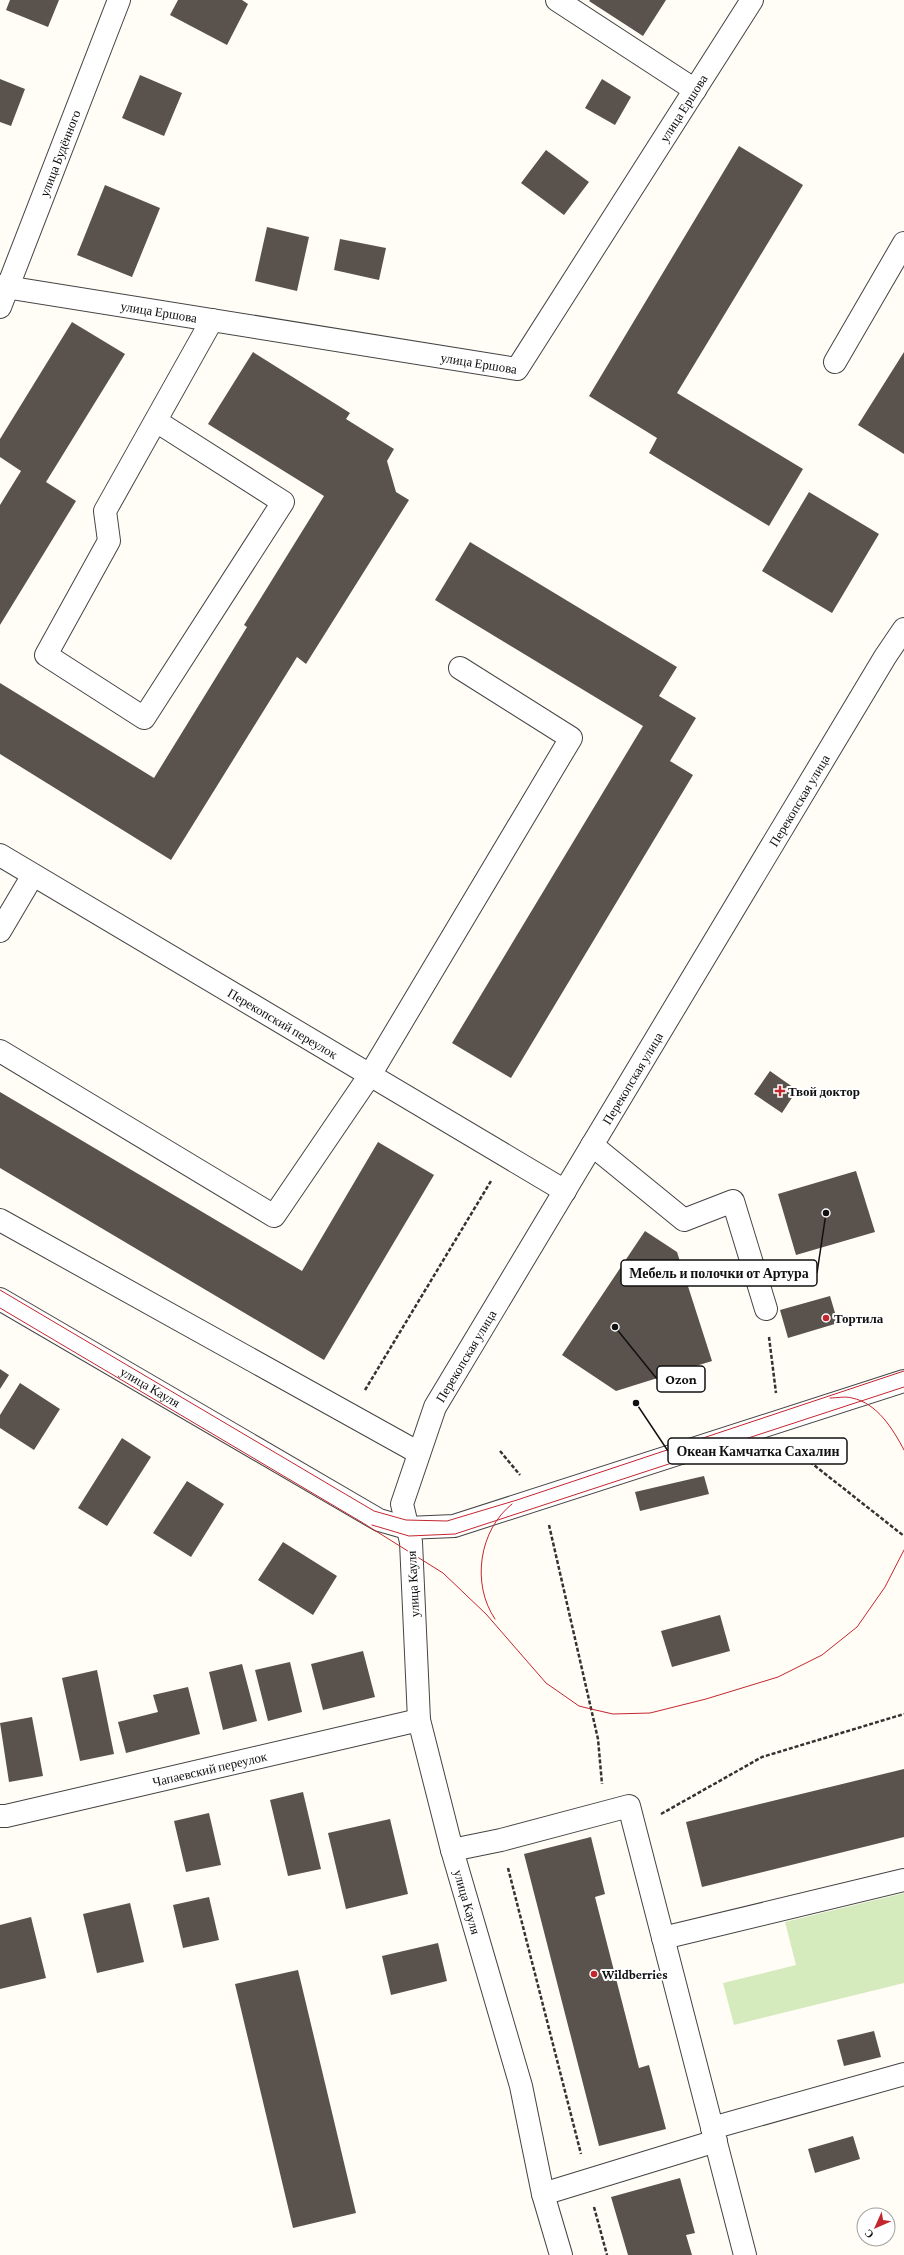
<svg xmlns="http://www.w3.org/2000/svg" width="904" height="2255" viewBox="0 0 904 2255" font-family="'Crimson Pro',serif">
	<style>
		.green { fill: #d5ebbd }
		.building { fill: #5a524d }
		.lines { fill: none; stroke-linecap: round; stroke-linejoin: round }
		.minor-casing { stroke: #444; stroke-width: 24 }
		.path { stroke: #333; stroke-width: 2.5; stroke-dasharray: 4 2; stroke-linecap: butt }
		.minor { stroke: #fff; stroke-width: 22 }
		.tram { stroke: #c4262e; stroke-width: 1 }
		.poi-dot { fill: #c4262e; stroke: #fff; stroke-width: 1.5 }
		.labels { text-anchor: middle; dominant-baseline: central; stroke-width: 4; stroke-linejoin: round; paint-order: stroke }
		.street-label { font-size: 13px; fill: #111; stroke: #fff }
		.poi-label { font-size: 13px; font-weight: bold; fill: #111; stroke: #fff; text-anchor: start }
		.leader { fill: none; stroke: #111; stroke-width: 1.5 }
		.callout-dot { fill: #111; stroke: #fff; stroke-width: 1.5 }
		.callout { fill: #fff; stroke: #111; stroke-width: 1.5 }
		.callout-label { font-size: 14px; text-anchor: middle; font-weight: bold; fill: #111 }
	</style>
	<rect width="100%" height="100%" fill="#fffdf5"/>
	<path class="green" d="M904,1893V1983L734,2025L723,1983L796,1965L785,1922Z"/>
	<path class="building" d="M10,0H59L48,27L6,10Z
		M178,0H242L248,4L227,45L170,15Z
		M590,0H666L643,36L589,1Z
		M140,75L182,93L164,136L122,118Z
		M0,79L25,89L11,126L0,122Z
		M602,79L631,97L615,125L585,108Z
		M739,146L803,185L677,393L803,469L769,526L649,453L657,438L589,396Z
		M546,150L589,182L564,215L521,183Z
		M105,185L160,208L132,277L77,255Z
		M267,227L309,237L297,291L255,281Z
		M340,239L386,248L379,280L334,270Z
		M72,322L125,354L46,482L76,501L0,625V505L21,471L0,457V439Z
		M253,352L350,413L346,419L394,449L387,461L396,492L409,500L306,664L297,657L171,860L0,754V683L154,778L247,627L244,625L324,496L208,424Z
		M904,352V454L858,425Z
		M809,492L879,534L832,613L762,571Z
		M470,542L677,667L659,696L696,718L670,761L693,775L511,1078L452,1043L643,726L435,600Z
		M770,1071L797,1090L782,1113L754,1094Z
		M0,1092L302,1271L378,1142L434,1175L324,1360L0,1168Z
		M856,1171L875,1232L796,1255L778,1194Z
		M645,1231L677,1252L712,1361L616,1391L562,1355Z
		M830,1296L838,1323L788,1338L780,1310Z
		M0,1369L9,1375L0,1389Z
		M20,1383L60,1409L34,1450L0,1428V1415Z
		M122,1438L151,1457L107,1526L78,1508Z
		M704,1476L709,1494L640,1511L635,1492Z
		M187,1481L224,1504L191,1557L153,1533Z
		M283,1542L337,1576L313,1615L258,1580Z
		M720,1615L730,1651L672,1667L661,1631Z
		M363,1651L375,1697L323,1710L311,1664Z
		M290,1662L302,1712L268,1721L255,1670Z
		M242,1664L257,1721L223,1730L209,1672Z
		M97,1670L114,1754L80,1761L62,1678Z
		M188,1687L200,1734L126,1753L118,1722L158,1712L153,1695Z
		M32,1717L43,1776L9,1782L0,1723Z
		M904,1769V1837L702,1887L686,1822Z
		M303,1792L321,1869L288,1876L270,1800Z
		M209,1813L221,1865L186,1872L174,1821Z
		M390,1819L408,1894L346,1909L328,1833Z
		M591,1837L605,1894L595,1897L639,2068L649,2065L666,2129L599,2146L524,1854Z
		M209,1897L219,1940L183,1948L173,1905Z
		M130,1903L144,1962L97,1973L83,1914Z
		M31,1917L46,1978L0,1989V1925Z
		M438,1943L447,1981L391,1995L382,1956Z
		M298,1970L356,2213L293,2228L235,1984Z
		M874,2031L881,2057L844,2066L837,2040Z
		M853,2136L860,2159L815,2173L808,2149Z
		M680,2178L695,2233L686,2235L692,2255H628L611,2197Z"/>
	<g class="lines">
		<g class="minor-casing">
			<g id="minor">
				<path d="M557,0L695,90"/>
				<path id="s1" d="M0,286L517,369L752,0"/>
				<path id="s2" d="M0,307L119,0"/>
				<path d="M835,362L904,243"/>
				<path d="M156,421L283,502L144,718L46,655L109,541L105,511L212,320"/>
				<path id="s3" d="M0,855L565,1191"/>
				<path d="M0,931L33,875"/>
				<path d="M0,1051L274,1216L370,1075L571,738L460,668"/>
				<path d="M592,1145L684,1220L733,1201L766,1309"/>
				<path d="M0,1220L419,1453"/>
				<path id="s4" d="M0,1299L379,1520L407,1528L454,1526L904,1381"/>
				<path id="s5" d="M0,1816H6L419,1720"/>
				<path d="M452,1850L501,1840L629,1806L745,2255"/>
				<path d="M663,1938L904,1880"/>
				<path d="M712,2128L904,2074"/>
				<path d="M543,2194L716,2141"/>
				<path id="s6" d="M561,2255L543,2194L521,2086L452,1850L419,1720L411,1542L402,1504L435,1407L885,657L904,629"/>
			</g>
		</g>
		<path class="path" d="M769,1337L776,1393
			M365,1390L491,1181
			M791,1447L904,1536
			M500,1451L520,1475
			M549,1525L598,1739L602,1784
			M661,1814L762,1757L904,1714
			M508,1868L581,2154
			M594,2207L607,2255"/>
		<use href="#minor" class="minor"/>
		<path class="tram" d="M0,1290L374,1511L406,1520L447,1521L517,1500L904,1371
			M0,1308L363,1523L443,1573L486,1614L546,1683L579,1706L591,1709L613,1714L650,1713L706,1699L778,1677L822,1655L857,1627L885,1587L904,1550
			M830,1398C837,1398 845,1396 852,1398C877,1403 893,1429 904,1450
			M372,1525L409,1536L455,1534L904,1387
			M495,1619C471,1584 479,1530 512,1504"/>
	</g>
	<g class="poi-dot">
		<path d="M778 1085h4v4h4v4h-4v4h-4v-4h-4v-4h4z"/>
		<circle cx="826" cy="1318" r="4"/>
		<circle cx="594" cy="1974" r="4"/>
	</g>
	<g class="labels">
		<g class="street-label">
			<text stroke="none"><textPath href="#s1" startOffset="833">улица Ершова</textPath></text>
			<text stroke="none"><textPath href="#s2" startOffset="165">улица Будённого</textPath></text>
			<text stroke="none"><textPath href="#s1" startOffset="161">улица Ершова</textPath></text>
			<text stroke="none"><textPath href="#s1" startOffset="485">улица Ершова</textPath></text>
			<text stroke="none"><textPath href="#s6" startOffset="1581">Перекопская улица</textPath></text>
			<text stroke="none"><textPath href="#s3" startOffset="329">Перекопский переулок</textPath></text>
			<text stroke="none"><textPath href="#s6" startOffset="1257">Перекопская улица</textPath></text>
			<text stroke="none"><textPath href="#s6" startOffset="933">Перекопская улица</textPath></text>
			<text stroke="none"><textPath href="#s4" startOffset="174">улица Кауля</textPath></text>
			<text transform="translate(413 1584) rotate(-93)">улица Кауля</text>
			<text stroke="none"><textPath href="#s5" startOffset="215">Чапаевский переулок</textPath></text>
			<text transform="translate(467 1902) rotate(74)">улица Кауля</text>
		</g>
		<g class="poi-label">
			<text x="788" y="1091">Твой доктор</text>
			<text x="834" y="1318">Тортила</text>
			<text x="602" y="1974">Wildberries</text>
		</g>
	</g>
	<path class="leader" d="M826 1213L817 1273M615 1327L657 1379M636 1403L668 1451"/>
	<g class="callout-dot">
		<circle cx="826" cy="1213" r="4"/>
		<circle cx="615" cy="1327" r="4"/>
		<circle cx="636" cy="1403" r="4"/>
	</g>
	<g class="callout">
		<rect x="621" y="1260" width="196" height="26" rx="4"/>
		<rect x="657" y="1366" width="48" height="26" rx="4"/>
		<rect x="668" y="1438" width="179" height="26" rx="4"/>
	</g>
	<g class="callout-label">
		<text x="719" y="1278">Мебель и полочки от Артура</text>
		<text x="681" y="1384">Ozon</text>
		<text x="758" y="1456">Океан Камчатка Сахалин</text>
	</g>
	<g transform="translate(876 2227) rotate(225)"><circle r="19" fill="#ffffff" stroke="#a0a0a0"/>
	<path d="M0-3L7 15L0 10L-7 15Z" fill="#c4262e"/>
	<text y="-6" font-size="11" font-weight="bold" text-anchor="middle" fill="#111111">С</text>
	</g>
</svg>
